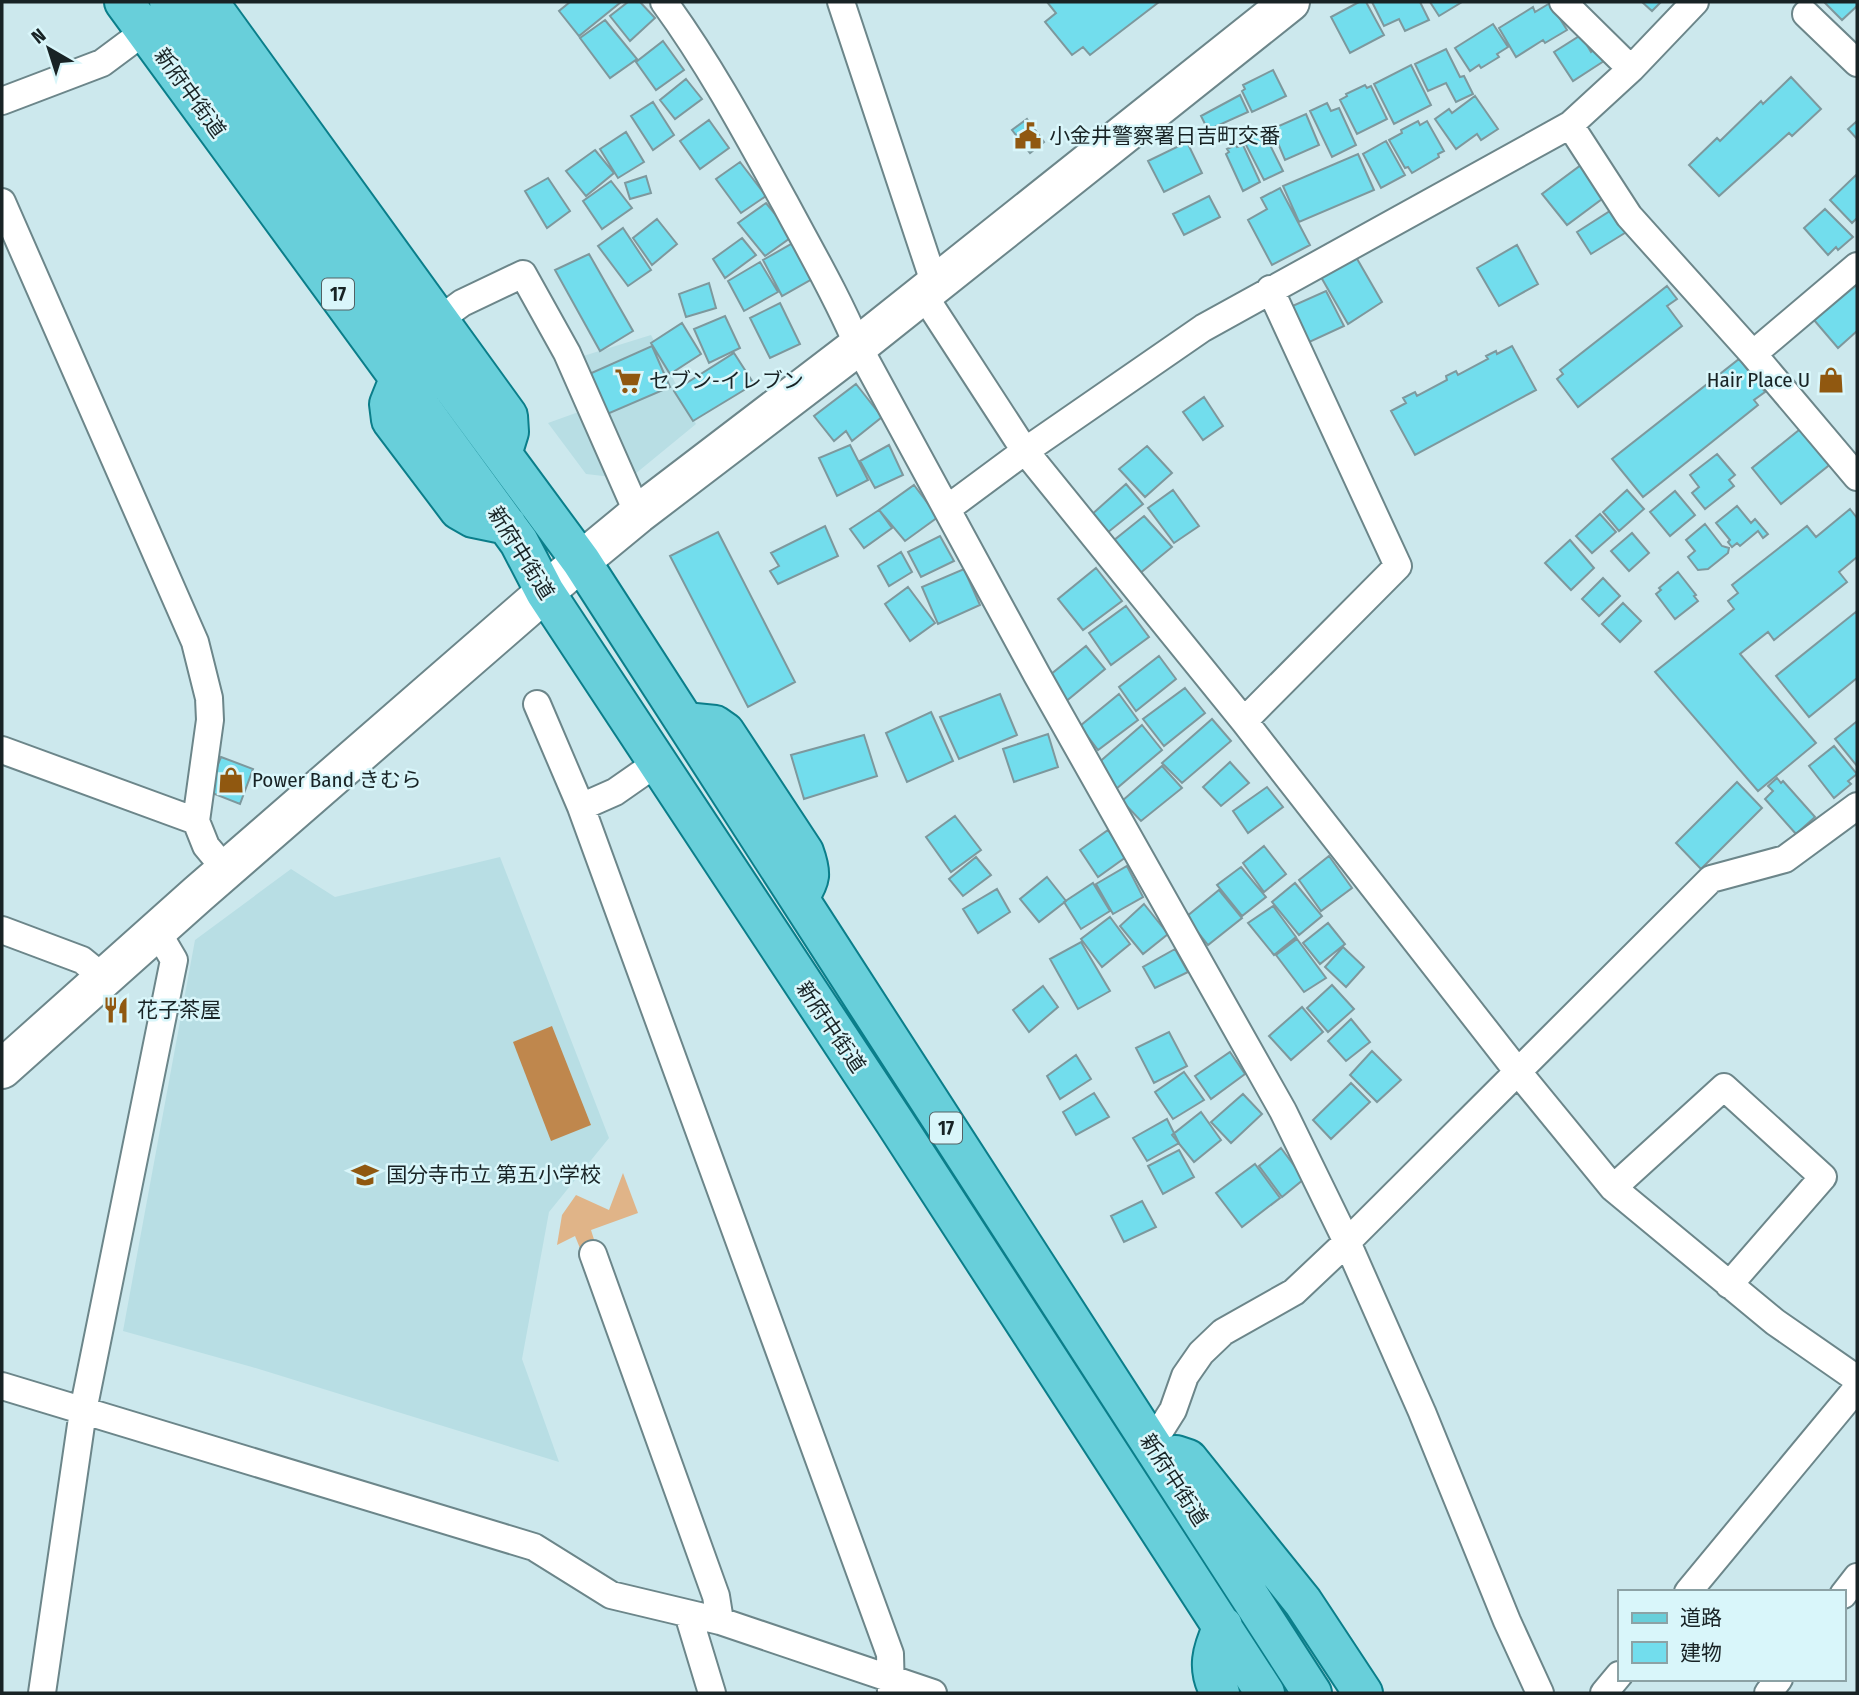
<svg xmlns="http://www.w3.org/2000/svg" width="1859" height="1695" viewBox="0 0 1859 1695" font-family="'Fira Sans Condensed','Noto Sans JP',sans-serif">
	<style>
		.built { fill: #b8dee4 }
		.green { fill: #e0b488 }
		.water { fill: #bf874d }
		.building { fill: #72dded; stroke: #7d989d; stroke-width: 2 }
		.lines { fill: none; stroke-linecap: round; stroke-linejoin: round }
		.street-casing { stroke: #6c868a; stroke-width: 30 }
		.secondary-casing { stroke: #6c868a; stroke-width: 42 }
		.primary-casing { stroke: #0b7e8a; stroke-width: 42 }
		.street { stroke: #fff; stroke-width: 26 }
		.secondary { stroke: #fff; stroke-width: 38 }
		.primary { stroke: #68cfda; stroke-width: 38 }
		.labels { text-anchor: middle; dominant-baseline: central; stroke-width: 5; stroke-linejoin: round; paint-order: stroke }
		.shield { fill: #d9f6fa; stroke: #526265; stroke-width: 2 }
		.shield-label { font-size: 19px; font-weight: bold; fill: #182325 }
		.street-label { font-size: 21px; fill: #182325; stroke: #d9f6fa }
		.poi-label { font-size: 21px; fill: #182325; stroke: #d9f6fa; text-anchor: start }
	</style>
	<rect width="100%" height="100%" fill="#cce8ed"/>
	<path class="built" d="M651,335L696,424L629,479L586,474L548,423L598,405L580,357Z
		M500,857L609,1138L549,1212L522,1359L559,1462L252,1367L123,1331L195,940L291,869L335,897Z"/>
	<path class="green" d="M623,1173L638,1213L591,1230L598,1252L584,1258L575,1236L557,1245L562,1215L576,1195L609,1210Z"/>
	<path class="water" d="M552,1026L591,1125L551,1141L513,1042Z"/>
	<path class="building" d="M570,2H621L579,36L559,11Z
		M628,2H640L655,18L630,41L610,16Z
		M1047,2H1159L1090,55L1083,47L1072,55L1045,22L1056,13Z
		M1359,2H1366L1384,35L1350,53L1331,17Z
		M1372,2H1420L1429,20L1405,31L1399,19L1384,26Z
		M1430,2H1462L1439,16Z
		M1642,2H1661L1652,11Z
		M1824,2H1857V6L1842,20Z
		M1550,3L1567,30L1545,43L1543,40L1516,57L1499,28L1533,7L1535,12Z
		M605,20L637,59L610,78L580,38Z
		M1493,24L1508,47L1497,54L1499,57L1481,68L1479,65L1470,71L1455,48Z
		M1581,35L1591,52L1596,48L1604,61L1573,81L1554,52Z
		M663,41L684,70L656,90L636,62Z
		M1446,49L1460,77L1464,76L1473,94L1456,102L1446,83L1428,91L1415,64Z
		M1411,65L1431,105L1394,124L1374,84Z
		M1273,70L1286,96L1252,112L1242,91L1245,89L1243,85Z
		M1791,77L1821,109L1792,136L1789,133L1719,196L1689,165L1717,138L1720,141L1761,101L1763,104Z
		M686,79L702,99L675,119L660,100Z
		M1365,85L1367,88L1371,86L1387,119L1357,134L1340,100L1347,96L1346,94Z
		M1240,95L1248,112L1208,130L1201,116Z
		M1475,96L1498,129L1481,140L1477,134L1456,149L1435,119L1449,109L1452,113Z
		M653,102L674,135L653,150L631,116Z
		M1327,103L1331,111L1339,108L1356,145L1332,157L1310,111Z
		M1306,114L1319,145L1285,160L1272,129Z
		M1027,119L1044,142L1030,153L1012,130Z
		M709,120L729,148L700,169L680,141Z
		M1418,121L1420,125L1427,121L1444,151L1438,154L1439,157L1412,173L1408,167L1405,168L1389,140L1402,133L1401,130Z
		M1857,121V139L1848,129Z
		M1263,131L1283,171L1264,180L1244,141Z
		M626,132L644,162L618,178L600,149Z
		M1386,141L1405,175L1381,188L1363,154Z
		M1187,142L1202,173L1164,192L1148,161Z
		M1236,145L1237,147L1243,145L1260,182L1243,191L1226,154L1229,152L1227,149Z
		M595,150L614,173L586,196L566,171Z
		M1358,154L1374,190L1299,222L1283,186Z
		M740,162L766,196L741,213L716,179Z
		M1581,165L1606,196L1567,225L1542,194Z
		M1857,174V218L1852,223L1830,200Z
		M646,176L651,193L630,199L625,183Z
		M548,178L570,211L547,228L525,191Z
		M611,181L632,208L602,229L583,201Z
		M1280,188L1310,245L1272,265L1248,220L1267,209L1261,198Z
		M1209,196L1220,217L1184,235L1173,214Z
		M766,203L793,236L765,256L738,223Z
		M1825,209L1853,237L1838,250L1836,247L1828,255L1804,228Z
		M1610,211L1613,216L1617,214L1628,231L1591,254L1577,232Z
		M657,219L677,244L652,265L633,238Z
		M623,228L651,270L628,286L598,246Z
		M742,238L756,255L725,278L713,259Z
		M793,243L812,279L782,296L763,260Z
		M1517,245L1538,284L1499,306L1477,268Z
		M589,254L633,331L600,351L555,270Z
		M1356,257L1382,302L1348,324L1321,277Z
		M760,262L778,292L744,311L728,281Z
		M1857,281V331L1838,348L1814,320Z
		M709,283L716,308L686,317L679,294Z
		M1667,286L1677,299L1667,306L1682,326L1578,407L1557,379L1563,374L1560,370Z
		M1326,291L1344,326L1305,344L1288,308Z
		M780,303L800,344L770,358L750,318Z
		M725,316L740,348L709,363L694,329Z
		M682,323L701,354L670,374L651,343Z
		M652,346L670,387L605,415L587,375Z
		M1512,346L1536,390L1415,455L1391,411L1406,403L1403,398L1415,392L1417,396L1447,380L1446,376L1456,371L1458,375L1488,359L1486,356L1496,351L1497,354Z
		M734,353L754,384L693,421L674,391Z
		M1739,359L1765,392L1754,400L1758,405L1643,497L1612,459Z
		M856,384L882,417L852,441L846,431L834,441L814,416Z
		M1204,397L1223,426L1203,440L1183,412Z
		M1804,426L1833,462L1781,504L1752,468Z
		M850,445L868,480L837,496L819,458Z
		M889,445L903,475L875,488L860,461Z
		M1147,446L1172,473L1145,497L1119,469Z
		M1717,454L1735,475L1729,480L1734,486L1705,509L1692,493L1699,487L1690,475Z
		M1126,484L1143,504L1107,533L1090,516Z
		M914,485L938,517L905,541L879,510Z
		M1173,490L1199,526L1174,543L1148,508Z
		M1627,490L1644,509L1619,531L1603,512Z
		M1675,491L1695,515L1670,536L1650,512Z
		M1737,506L1751,523L1755,519L1768,534L1763,538L1758,531L1740,546L1737,543L1732,547L1728,542L1730,540L1716,523Z
		M1850,509L1857,518V557L1839,572L1847,582L1774,640L1768,632L1740,654L1816,743L1758,791L1655,672L1734,609L1728,601L1738,593L1732,585L1807,526L1816,537Z
		M879,510L892,528L864,548L850,529Z
		M1600,514L1616,532L1592,553L1576,536Z
		M1144,516L1172,547L1139,574L1113,541Z
		M1705,524L1722,546L1729,548L1728,553L1708,569L1698,570L1688,557L1695,551L1686,540Z
		M825,526L838,556L778,584L770,571L779,566L771,553Z
		M718,532L795,682L748,707L670,556Z
		M1632,533L1649,553L1629,571L1611,551Z
		M940,536L954,561L921,577L908,552Z
		M1570,540L1594,568L1571,590L1545,563Z
		M901,552L912,572L889,586L878,566Z
		M1096,568L1122,601L1083,630L1058,599Z
		M964,569L980,605L938,624L922,587Z
		M1678,572L1696,595L1694,596L1698,601L1675,619L1656,594L1661,590L1659,588Z
		M1603,578L1620,596L1599,616L1582,599Z
		M908,587L935,623L910,641L885,604Z
		M1623,603L1641,621L1620,642L1602,624Z
		M1126,606L1149,637L1111,665L1089,633Z
		M1857,611V678L1809,717L1776,676Z
		M1086,646L1105,669L1064,703L1045,679Z
		M1159,656L1176,679L1136,711L1119,687Z
		M1185,688L1205,713L1164,746L1143,719Z
		M1000,694L1017,735L959,759L940,717Z
		M1119,694L1138,720L1098,750L1080,726Z
		M931,712L953,761L907,782L886,733Z
		M1212,719L1231,741L1182,783L1162,763Z
		M1856,722L1857,723V766L1835,739Z
		M1142,725L1162,750L1116,789L1096,765Z
		M1048,734L1058,767L1014,782L1003,749Z
		M864,735L877,776L804,799L791,755Z
		M1834,746L1857,774L1848,781L1851,784L1834,798L1809,766Z
		M221,757L253,769L240,804L207,791Z
		M1230,762L1249,783L1221,806L1203,787Z
		M1162,766L1182,788L1141,821L1122,801Z
		M1777,778L1781,783L1783,781L1815,817L1796,834L1765,799L1773,791L1768,786Z
		M1737,782L1762,808L1701,869L1676,843Z
		M1267,787L1283,807L1248,833L1233,811Z
		M955,816L981,850L951,872L926,837Z
		M1108,830L1126,857L1098,877L1080,850Z
		M1264,846L1286,874L1264,892L1243,863Z
		M1329,856L1352,888L1321,911L1299,880Z
		M976,857L991,875L963,896L949,879Z
		M1127,866L1143,897L1113,914L1096,884Z
		M1241,867L1266,897L1242,916L1217,885Z
		M1047,877L1066,901L1039,922L1020,899Z
		M1093,883L1110,911L1081,929L1064,902Z
		M1295,883L1322,916L1299,935L1272,902Z
		M997,889L1010,912L978,933L963,909Z
		M1219,890L1242,918L1208,945L1186,917Z
		M1144,904L1168,934L1143,954L1120,926Z
		M1273,906L1296,937L1274,955L1248,923Z
		M1110,917L1130,944L1102,967L1081,939Z
		M1328,923L1345,944L1320,964L1303,943Z
		M1297,939L1326,978L1304,992L1276,955Z
		M1081,942L1110,991L1078,1009L1050,959Z
		M1343,947L1364,967L1346,987L1325,967Z
		M1175,949L1188,972L1155,988L1143,967Z
		M1332,985L1354,1009L1328,1032L1307,1008Z
		M1043,986L1058,1007L1029,1032L1013,1010Z
		M1302,1007L1323,1032L1291,1060L1269,1036Z
		M1351,1019L1370,1042L1346,1061L1328,1041Z
		M1169,1032L1187,1066L1154,1083L1136,1048Z
		M1372,1051L1401,1080L1377,1102L1350,1075Z
		M1230,1052L1245,1074L1211,1099L1195,1076Z
		M1076,1055L1091,1079L1060,1099L1047,1076Z
		M1184,1072L1204,1100L1173,1119L1155,1092Z
		M1351,1083L1370,1102L1331,1139L1313,1120Z
		M1094,1093L1109,1117L1076,1135L1063,1112Z
		M1243,1094L1262,1114L1231,1143L1211,1122Z
		M1201,1112L1221,1140L1194,1162L1172,1135Z
		M1167,1119L1179,1143L1147,1161L1133,1138Z
		M1281,1148L1304,1179L1282,1197L1259,1166Z
		M1179,1150L1194,1177L1163,1194L1148,1166Z
		M1255,1164L1280,1198L1242,1227L1216,1193Z
		M1142,1201L1156,1227L1124,1242L1111,1216Z"/>
	<g class="lines">
		<g class="street-casing">
			<path id="street" d="M664,2C710,65 747,134 785,203C810,250 837,296 858,346L1037,675L1283,1111L1347,1242L1422,1412L1507,1621L1540,1693
				M841,2L935,285
				M1563,2L1631,69
				M1806,14L1857,63
				M2,101L102,63L145,31
				M1570,125L1629,216L1753,354L1857,477
				M2,202L195,642L209,698L210,720L196,821L206,846L226,870
				M923,294L1025,451L1244,721L1518,1072L1613,1188L1775,1322L1857,1379
				M439,320L462,303L523,274L567,353L638,514
				M1753,354L1857,266
				M948,508L1025,451L1203,328L1570,125L1631,69L1695,2
				M537,704L581,807L890,1654L891,1693
				M1244,721L1398,566L1270,289
				M2,750L196,821
				M581,807L615,792L658,762
				M2,930L82,960L104,978
				M1613,1188L1724,1087L1823,1177L1729,1285
				M593,1254L716,1596L720,1621
				M2,1386L534,1547L611,1595L720,1621L933,1693
				M1151,1445L1173,1410L1185,1376L1201,1353L1223,1332L1294,1292L1347,1242L1711,879L1785,859L1857,806
				M1688,1592L1857,1388
				M1843,1595L1857,1577
				M688,1614L712,1693
				M42,1693L83,1411L174,960L157,931
				M1604,1693L1619,1675
				M1768,1693L1779,1679"/>
		</g>
		<g class="secondary-casing">
			<path id="secondary" d="M2,1069L198,894L581,561L638,514L858,346L1290,2"/>
		</g>
		<g class="primary-casing">
			<path id="primary" d="M124,2L519,542L545,592L894,1121L1265,1693
				M169,2L581,561L1312,1693
				M177,2L202,7L218,15L508,416L509,432L505,445
				M399,379L389,404L391,420L459,510L473,518L507,525
				M685,722L715,725L725,732L804,852C812,874 811,879 799,898
				M1176,1455L1188,1459L1303,1602L1363,1693
				M1220,1693C1206,1669 1212,1650 1223,1626"/>
		</g>
		<use href="#street" class="street"/>
		<use href="#secondary" class="secondary"/>
		<use href="#primary" class="primary"/>
	</g>
	<defs>
		<g id="civic-bare" transform="scale(2.1)"><path d="M-.6-6.5H3V-4.5H.6V-3L4-1V1h2V6H-6V1h2V-1L-.6-3ZM-1.2 2.5V6h2.4V2.5Z" fill="#905810" stroke="#d9f6fa" stroke-width="2.5" paint-order="stroke"/></g>
		<g id="shop-bare" transform="scale(2.1)"><path d="M-5-2.5h2.3a2.7 3.5 0 0 1 5.4 0H5L5.5 6h-11ZM-1.5-2.5h3a1.5 2.3 0 0 0-3 0Z" fill="#905810" stroke="#d9f6fa" stroke-width="2.5" paint-order="stroke"/></g>
		<g id="supermarket-bare" transform="scale(2.1)"><path d="M-6-5.5h2.5l.6 2H6L4.5 2H-2.5L-4.4-4H-6ZM-1.5 3.2a1.3 1.3 0 1 0 .1 0ZM3 3.2a1.3 1.3 0 1 0 .1 0Z" fill="#905810" stroke="#d9f6fa" stroke-width="2.5" paint-order="stroke"/></g>
		<g id="restaurant-bare" transform="scale(2.1)"><path d="M-5-6h1v4h1v-4h1v4h1v-4h1v5L-1.5 .5V6h-2V.5L-5-1ZM5-6V6H3V1.5H1.5Q1.5-4 5-6Z" fill="#905810" stroke="#d9f6fa" stroke-width="2.5" paint-order="stroke"/></g>
		<g id="school-bare" transform="scale(2.1)"><path d="M0-5L7-2L0 1L-7-2ZM-4 1L0 2.5L4 1V4Q0 6-4 4Z" fill="#905810" stroke="#d9f6fa" stroke-width="2.5" paint-order="stroke"/></g>
	</defs>
	<g fill-rule="evenodd">
		<use href="#civic-bare" x="1028" y="136"/>
		<use href="#shop-bare" x="1831" y="380"/>
		<use href="#supermarket-bare" x="628" y="381"/>
		<use href="#shop-bare" x="231" y="780"/>
		<use href="#restaurant-bare" x="116" y="1010"/>
		<use href="#school-bare" x="365" y="1175"/>
	</g>
	<g class="labels">
		<g class="shield">
			<rect x="322" y="278.5" width="32" height="31" rx="5"/>
			<rect x="930" y="1112.5" width="32" height="31" rx="5"/>
		</g>
		<g class="shield-label">
			<text x="338" y="294">17</text>
			<text x="946" y="1128">17</text>
		</g>
		<g class="street-label">
			<text transform="translate(190 93) rotate(54)">新府中街道</text>
			<text transform="translate(521 553) rotate(58)">新府中街道</text>
			<text transform="translate(831 1027) rotate(56)">新府中街道</text>
			<text transform="translate(1174 1480) rotate(57)">新府中街道</text>
		</g>
		<g class="poi-label">
			<text x="1049" y="136">小金井警察署日吉町交番</text>
			<text x="1810" y="380" text-anchor="end">Hair Place U</text>
			<text x="649" y="381">セブン-イレブン</text>
			<text x="252" y="780">Power Band きむら</text>
			<text x="137" y="1010">花子茶屋</text>
			<text x="386" y="1175">国分寺市立 第五小学校</text>
		</g>
	</g>
	<rect width="1859" height="1695" fill="none" stroke="#182325" stroke-width="7"/>
	<rect x="1618" y="1590" width="228" height="91" fill="#d9f6fa" stroke="#8ca2a5" stroke-width="2"/>
	<rect x="1632" y="1613" width="35" height="10" fill="#68cfda" stroke="#8ca2a5" stroke-width="2"/>
	<text x="1680" y="1625" font-size="21" fill="#182325">道路</text>
	<rect x="1632" y="1642" width="35" height="21" fill="#72dded" stroke="#8ca2a5" stroke-width="2"/>
	<text x="1680" y="1660" font-size="21" fill="#182325">建物</text>
	<g transform="translate(49 49) rotate(321)" stroke="#d9f6fa" stroke-width="5" paint-order="stroke">
	<path d="M0-5L12 26L0 18L-12 26Z" fill="#182325"/>
	<text y="-10" font-size="19" font-weight="bold" text-anchor="middle" fill="#182325">N</text>
	</g>
</svg>
